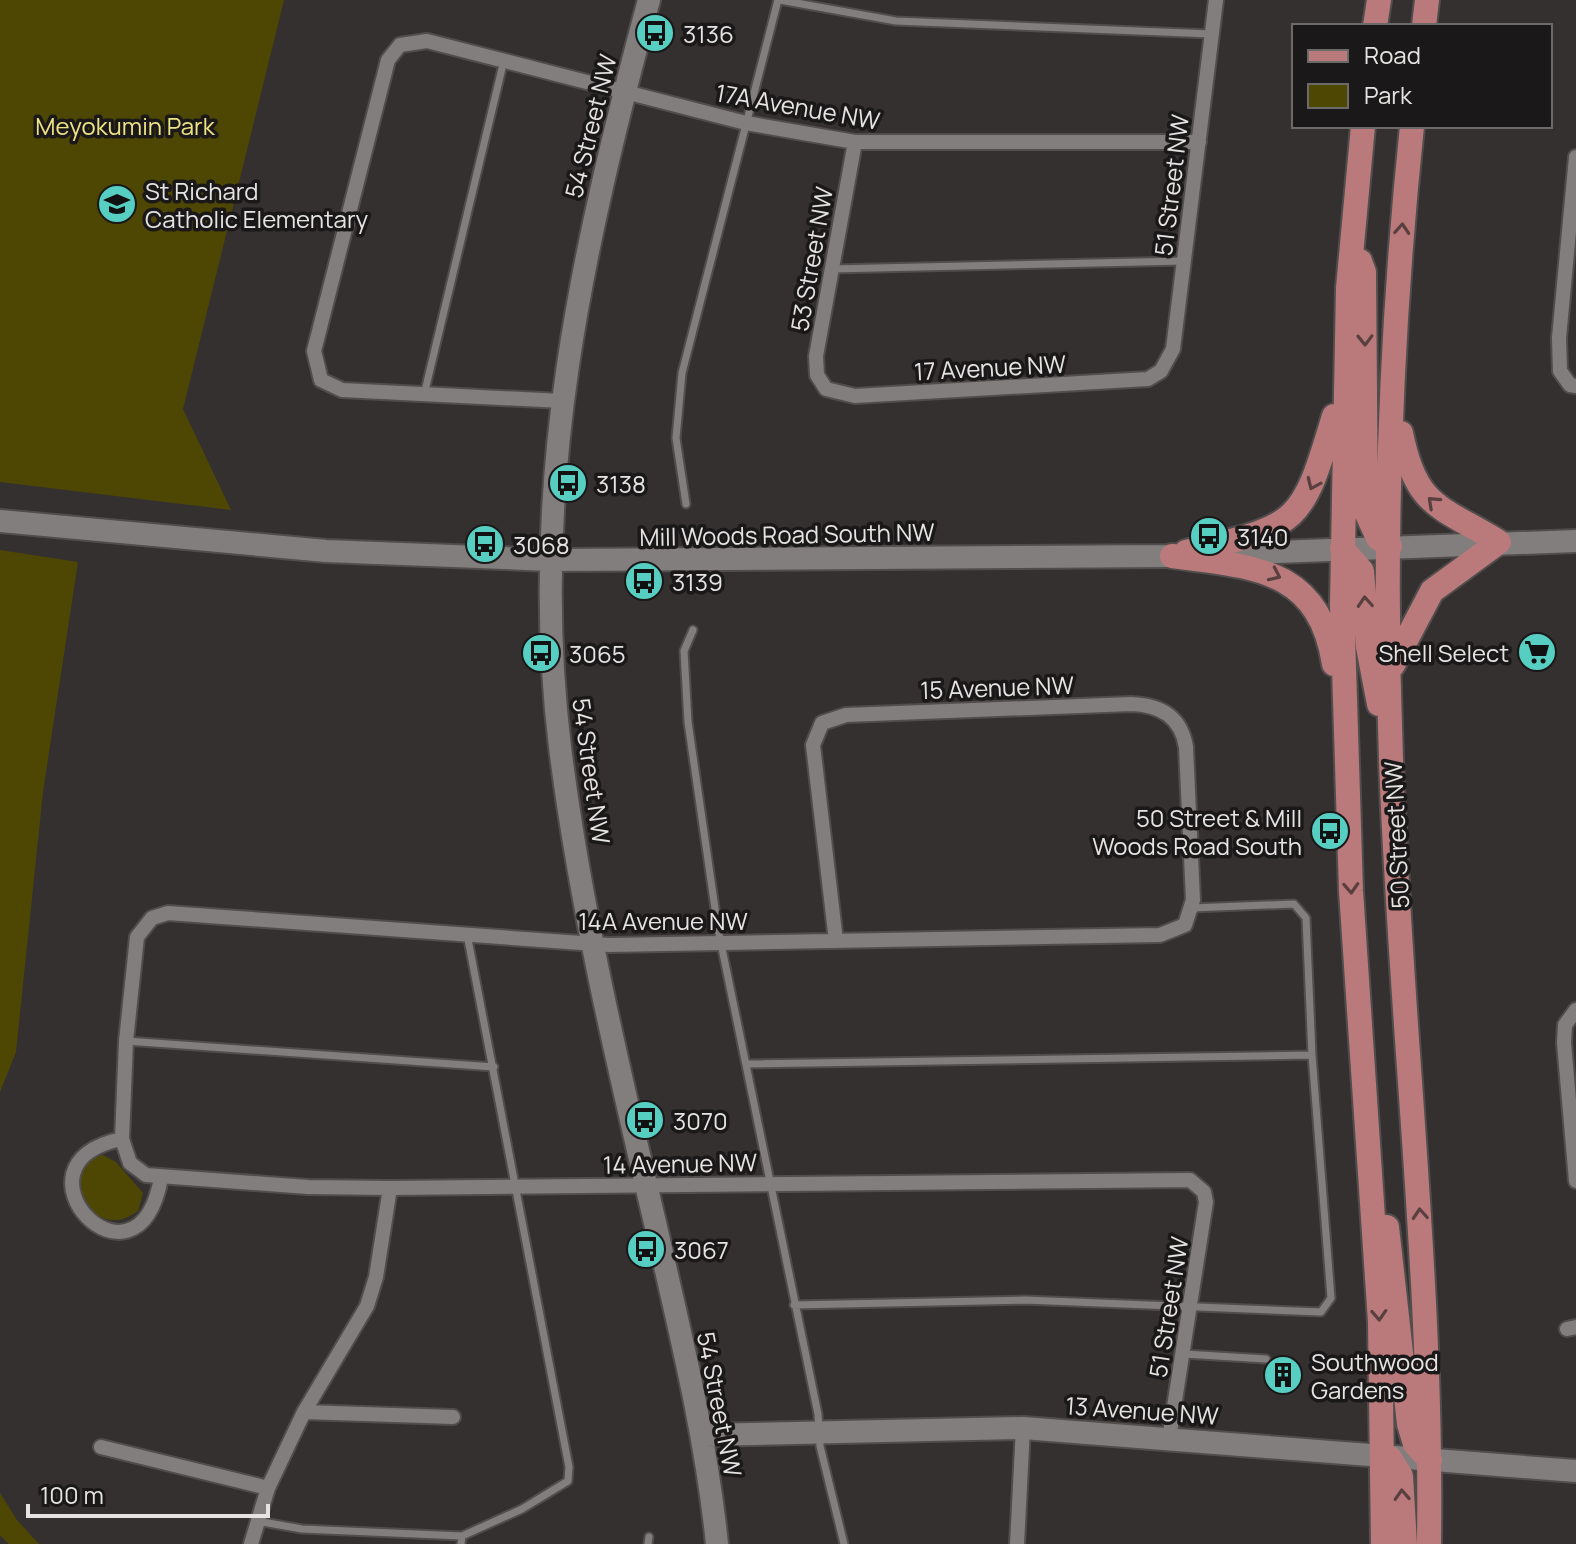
<svg xmlns="http://www.w3.org/2000/svg" width="1576" height="1544" viewBox="0 0 1576 1544" font-family="Manrope,sans-serif">
	<style>
		.green { fill: #4e4704 }
		.lines { fill: none; stroke-linecap: round; stroke-linejoin: round }
		.lane-casing { stroke: #504d4c; stroke-width: 11 }
		.street-casing { stroke: #504d4c; stroke-width: 18 }
		.secondary-casing { stroke: #504d4c; stroke-width: 26 }
		.primary-casing { stroke: #504d4c; stroke-width: 28 }
		.lane { stroke: #827e7d; stroke-width: 7 }
		.street { stroke: #827e7d; stroke-width: 14 }
		.secondary { stroke: #827e7d; stroke-width: 22 }
		.primary { stroke: #ba7a7b; stroke-width: 24 }
		.oneway { stroke: #5a3f40 }
		.labels { text-anchor: middle; dominant-baseline: central; stroke-width: 7; stroke-linejoin: round; paint-order: stroke }
		.poi-label { font-size: 24px; fill: #e6e4e3; stroke: #1a1818; text-anchor: start }
		.street-label { font-size: 24px; fill: #e6e4e3; stroke: #1a1818 }
		.park-label { font-size: 24px; fill: #eee384; stroke: #1a1818 }
	</style>
	<rect width="100%" height="100%" fill="#33302f"/>
	<path class="green" d="M0,0H284L183,409L231,510L0,482Z
		M0,550L78,562L43,792L16,1052L0,1092Z
		M103,1155L116,1162L143,1193L138,1211C115,1228 97,1220 81,1199C80,1180 79,1159 103,1155Z
		M0,1493L17,1520L39,1544H9L0,1535Z"/>
	<g class="lines">
		<g class="lane-casing">
			<path id="lane" d="M780,0L896,21L1211,34
				M832,269L1184,261
				M424,395L504,60
				M686,504L676,438L682,373L778,0
				M693,630L684,651L688,722L718,929L818,1414L820,1446L844,1544
				M126,1041L494,1067
				M747,1064L1312,1055
				M794,1305L1025,1300L1321,1312L1331,1298L1312,1055L1306,918L1294,904L1192,908
				M1184,1354L1266,1359
				M257,1521L302,1529L462,1536
				M461,1544L462,1536L522,1509L568,1481L569,1467L467,934
				M648,1544L649,1537"/>
		</g>
		<g class="street-casing">
			<path id="street" d="M855,142L816,356L817,375L826,389L855,396L1148,379L1161,371L1173,349L1216,0
				M1576,157L1559,338L1560,371L1570,385L1576,386
				M562,401L342,390L321,380L314,351L388,60L400,45L427,41L746,123L855,142H1199
				M836,941L813,745L822,723L846,715L1131,704C1161,705 1181,717 1186,747L1193,900L1185,925L1160,935L609,945L168,913L152,918L137,937L126,1041L122,1139L130,1163L146,1175L308,1187L390,1188L1190,1180L1204,1192L1206,1202L1169,1439
				M1576,1010L1565,1025L1564,1043L1576,1181
				M122,1139C0,1163 137,1309 161,1178
				M1567,1329L1576,1327
				M304,1412L453,1417
				M101,1447L268,1488
				M251,1544L268,1488L304,1412L367,1306L376,1277L390,1188
				M1017,1544L1023,1428"/>
		</g>
		<g class="secondary-casing">
			<path id="secondary" d="M649,0C582,249 528,487 560,747C580,907 619,1070 656,1227C680,1332 706,1436 717,1544
				M0,521L326,551L551,560L1172,556L1576,541
				M704,1435L1023,1428L1576,1471"/>
		</g>
		<g class="primary-casing">
			<path id="primary" d="M1375,26L1379,0
				M1424,26L1427,0
				M1363,126L1348,288L1342,604L1351,891L1380,1322L1383,1544
				M1412,126C1390,336 1383,550 1391,760C1400,1022 1433,1282 1429,1544
				M1360,261L1364,272L1366,512L1378,538L1390,546
				M1342,548L1362,571L1368,647L1379,704
				M1186,552C1299,525 1301,527 1334,416
				M1172,556C1252,567 1319,567 1334,664
				M1393,665L1432,591L1499,542C1440,506 1416,508 1401,433
				M1387,1227L1409,1424L1415,1444L1430,1460
				M1382,1455L1390,1458L1401,1476L1405,1544"/>
		</g>
		<use href="#lane" class="lane"/>
		<use href="#street" class="street"/>
		<use href="#secondary" class="secondary"/>
		<use href="#primary" class="primary"/>
	</g>
	<defs><path id="oneway-chevron" d="M-2-3.5L2.5 0L-2 3.5" fill="none" stroke-width="1.6" stroke-linecap="round" stroke-linejoin="round" transform="scale(2)"/></defs>
	<g class="oneway">
		<use href="#oneway-chevron" transform="translate(1402 229) rotate(-86)"/>
		<use href="#oneway-chevron" transform="translate(1365 340) rotate(89)"/>
		<use href="#oneway-chevron" transform="translate(1313 484) rotate(114)"/>
		<use href="#oneway-chevron" transform="translate(1433 502) rotate(-137)"/>
		<use href="#oneway-chevron" transform="translate(1275 575) rotate(25)"/>
		<use href="#oneway-chevron" transform="translate(1365 602) rotate(-94)"/>
		<use href="#oneway-chevron" transform="translate(1351 888) rotate(87)"/>
		<use href="#oneway-chevron" transform="translate(1420 1214) rotate(-94)"/>
		<use href="#oneway-chevron" transform="translate(1379 1315) rotate(87)"/>
		<use href="#oneway-chevron" transform="translate(1402 1495) rotate(-93)"/>
	</g>
	<defs>
		<g id="bus-disc" transform="scale(2)"><circle r="9.5" fill="#57cec2" stroke="#1a1818"/><path d="M-5-6H5V4H4V6H2V4H-2V6H-4V4H-5ZM-3.5-4V0h7V-4ZM-3.5 1.2v1.5H-2V1.2ZM2 1.2v1.5H3.5V1.2Z" fill="#111"/></g>
		<g id="school-disc" transform="scale(2)"><circle r="9.5" fill="#57cec2" stroke="#1a1818"/><path d="M0-5L7-2L0 1L-7-2ZM-4 1L0 2.5L4 1V4Q0 6-4 4Z" fill="#111"/></g>
		<g id="supermarket-disc" transform="scale(2)"><circle r="9.5" fill="#57cec2" stroke="#1a1818"/><path d="M-6-5.5h2.5l.6 2H6L4.5 2H-2.5L-4.4-4H-6ZM-1.5 3.2a1.3 1.3 0 1 0 .1 0ZM3 3.2a1.3 1.3 0 1 0 .1 0Z" fill="#111"/></g>
		<g id="building-disc" transform="scale(2)"><circle r="9.5" fill="#57cec2" stroke="#1a1818"/><path d="M-4-6H4V6H1V3H-1V6H-4ZM-2.5-4.3h1.7v1.8h-1.7ZM.8-4.3h1.7v1.8H.8ZM-2.5-1h1.7V.8h-1.7ZM.8-1h1.7V.8H.8Z" fill="#111"/></g>
	</defs>
	<g fill-rule="evenodd">
		<use href="#bus-disc" x="655" y="33"/>
		<use href="#school-disc" x="117" y="204"/>
		<use href="#bus-disc" x="568" y="483"/>
		<use href="#bus-disc" x="1209" y="536"/>
		<use href="#bus-disc" x="485" y="544"/>
		<use href="#bus-disc" x="644" y="581"/>
		<use href="#supermarket-disc" x="1537" y="652"/>
		<use href="#bus-disc" x="541" y="653"/>
		<use href="#bus-disc" x="1330" y="831"/>
		<use href="#bus-disc" x="645" y="1120"/>
		<use href="#bus-disc" x="646" y="1249"/>
		<use href="#building-disc" x="1283" y="1375"/>
	</g>
	<g class="labels">
		<g class="poi-label">
			<text x="683" y="33">3136</text>
			<text x="145" y="190">St Richard<tspan x="145" dy="28">Catholic Elementary</tspan></text>
			<text x="596" y="483">3138</text>
			<text x="1237" y="536">3140</text>
			<text x="513" y="544">3068</text>
			<text x="672" y="581">3139</text>
			<text x="1509" y="652" text-anchor="end">Shell Select</text>
			<text x="569" y="653">3065</text>
			<text x="1302" y="817" text-anchor="end">50 Street &amp; Mill<tspan x="1302" dy="28">Woods Road South</tspan></text>
			<text x="673" y="1120">3070</text>
			<text x="674" y="1249">3067</text>
			<text x="1311" y="1361">Southwood<tspan x="1311" dy="28">Gardens</tspan></text>
		</g>
		<g class="street-label">
			<text transform="translate(798 106) rotate(10)">17A Avenue NW</text>
			<text transform="translate(590 126) rotate(-76)">54 Street NW</text>
			<text transform="translate(1171 185) rotate(-83)">51 Street NW</text>
			<text transform="translate(811 259) rotate(-80)">53 Street NW</text>
			<text transform="translate(990 367) rotate(-3)">17 Avenue NW</text>
			<text transform="translate(787 534) rotate(-1)">Mill Woods Road South NW</text>
			<text transform="translate(997 687) rotate(-2)">15 Avenue NW</text>
			<text transform="translate(592 771) rotate(82)">54 Street NW</text>
			<text transform="translate(1396 835) rotate(-93)">50 Street NW</text>
			<text x="663" y="920">14A Avenue NW</text>
			<text transform="translate(680 1163) rotate(-1)">14 Avenue NW</text>
			<text transform="translate(1168 1307) rotate(-81)">51 Street NW</text>
			<text transform="translate(720 1404) rotate(79)">54 Street NW</text>
			<text transform="translate(1142 1410) rotate(4)">13 Avenue NW</text>
		</g>
		<g class="park-label">
			<text x="125" y="125">Meyokumin Park</text>
		</g>
	</g>
	<rect x="1292" y="24" width="260" height="104" fill="#1a1818" stroke="#6c6a69" stroke-width="2"/>
	<rect x="1308" y="50" width="40" height="12" fill="#ba7a7b" stroke="#6c6a69" stroke-width="2"/>
	<text x="1364" y="64" font-size="24" fill="#e6e4e3">Road</text>
	<rect x="1308" y="84" width="40" height="24" fill="#4e4704" stroke="#6c6a69" stroke-width="2"/>
	<text x="1364" y="104" font-size="24" fill="#e6e4e3">Park</text>
	<path d="M28 1504v12h240v-12" fill="none" stroke="#e6e4e3" stroke-width="4"/>
	<text x="40" y="1504" font-size="24" fill="#e6e4e3" stroke="#1a1818" stroke-width="6" paint-order="stroke">100 m</text>
</svg>
